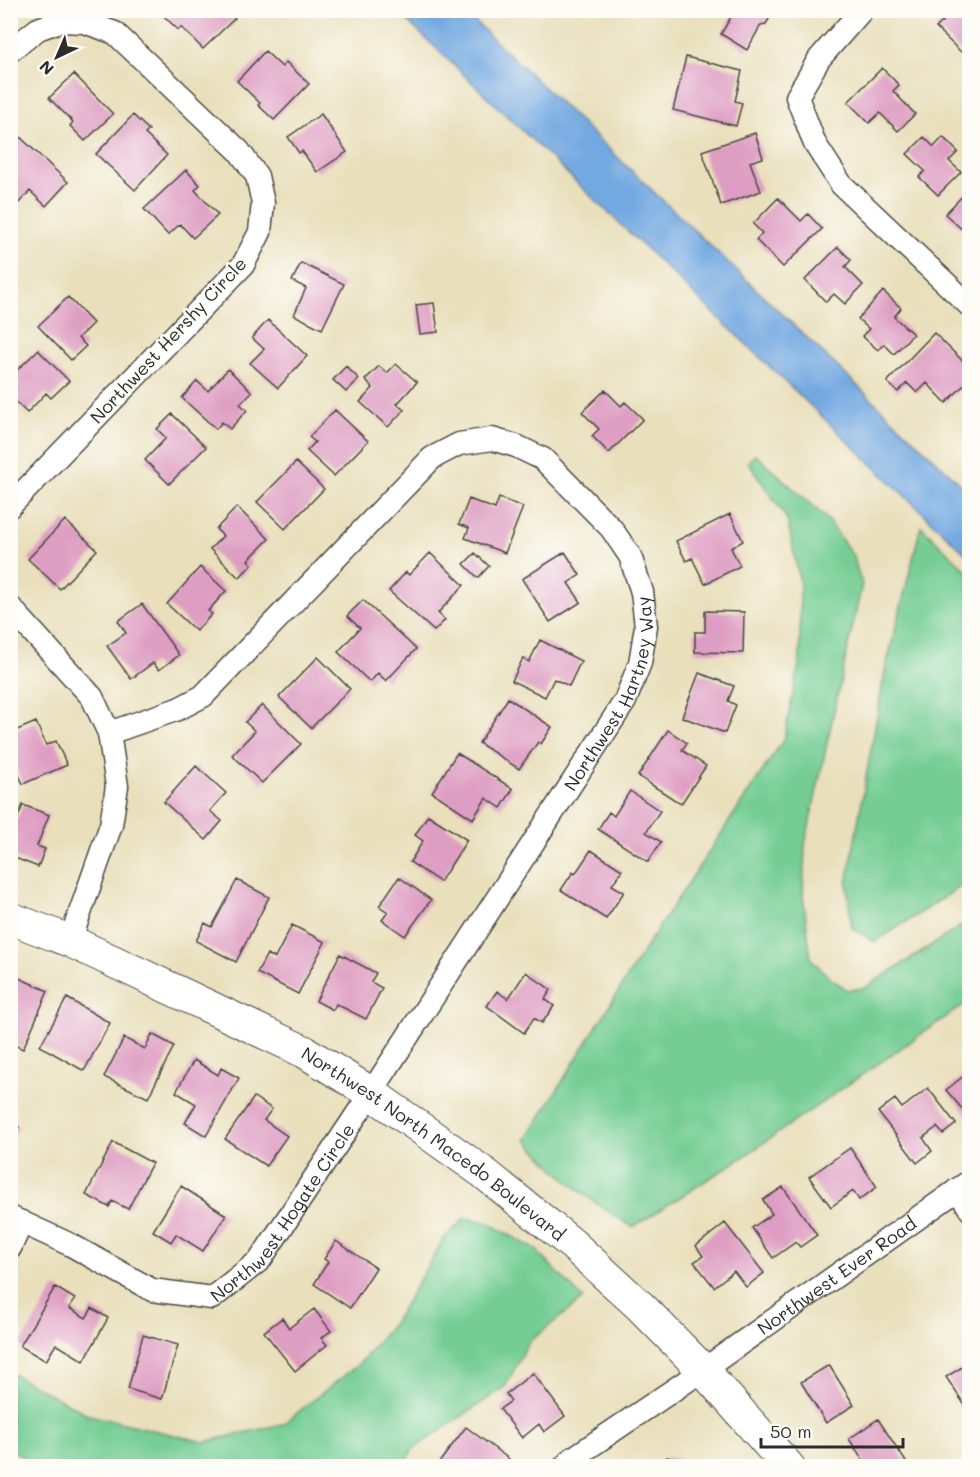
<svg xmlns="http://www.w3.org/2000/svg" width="980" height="1477" viewBox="0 0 980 1477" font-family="Mali,sans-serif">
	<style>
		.green { fill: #74cd94; stroke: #507c60; stroke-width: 1.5 }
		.water { fill: #73a9e1; stroke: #4f6a86; stroke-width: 1.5 }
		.building { fill: #de9dc2 }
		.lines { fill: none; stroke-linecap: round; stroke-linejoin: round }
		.street-casing { stroke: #484641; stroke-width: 25 }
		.secondary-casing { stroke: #484641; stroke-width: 34 }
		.street { stroke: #fff; stroke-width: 22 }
		.secondary { stroke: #fff; stroke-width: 32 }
		.labels { text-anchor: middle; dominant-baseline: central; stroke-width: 5; stroke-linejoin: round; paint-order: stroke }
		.street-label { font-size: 18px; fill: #2b2b2b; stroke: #fdfcf7 }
	</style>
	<rect width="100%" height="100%" fill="#fdfcf7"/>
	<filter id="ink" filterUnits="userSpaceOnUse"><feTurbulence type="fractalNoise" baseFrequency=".0167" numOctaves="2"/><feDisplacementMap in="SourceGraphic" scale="12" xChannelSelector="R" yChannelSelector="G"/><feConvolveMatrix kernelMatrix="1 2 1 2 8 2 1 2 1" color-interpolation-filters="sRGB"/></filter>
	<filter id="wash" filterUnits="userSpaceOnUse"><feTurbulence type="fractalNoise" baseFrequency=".008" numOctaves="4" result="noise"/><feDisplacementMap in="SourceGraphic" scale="24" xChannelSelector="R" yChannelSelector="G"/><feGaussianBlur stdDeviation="1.35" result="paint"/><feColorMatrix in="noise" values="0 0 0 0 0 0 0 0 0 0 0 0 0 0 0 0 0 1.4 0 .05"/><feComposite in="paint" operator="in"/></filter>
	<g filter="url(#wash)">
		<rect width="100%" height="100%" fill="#e9dfbb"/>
		<path class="green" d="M755,454L828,520L853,556L862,584L805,844L803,895L811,959L831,979L848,990L865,988L969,921V1001L743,1157L633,1227C589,1202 561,1176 526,1140L649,942L784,739L800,659V583L787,519L748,462Z
			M921,526L969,573V881L875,942L852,928L847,884L885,671Z
			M465,1218L486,1222L535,1249L583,1299L529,1342L505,1387L412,1450L405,1466H41L11,1450V1373L89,1415L204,1442L283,1424L360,1363L394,1322L444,1239Z"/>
		<path class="water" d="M397,11H464L969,492V557Z"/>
		<g id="blocks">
			<path class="building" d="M163,10H228L235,18L203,49L181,27L178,30L161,13Z
				M735,10H774L766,24L761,25L747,50L721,34Z
				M941,10H970V50L966,46L961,52L936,28L947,17Z
				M265,51L282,67L286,62L309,84L274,120L258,105L260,103L237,81Z
				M686,57L742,71L735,101L742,103L736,126L673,110Z
				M882,68L899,85L893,91L915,114L898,131L880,113L869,123L848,102Z
				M74,74L113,114L85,141L70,126L73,122L49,98Z
				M321,114L347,152L317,172L302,151L299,153L288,137Z
				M133,115L149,130L145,134L167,155L135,190L96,154Z
				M755,133L763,158L750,162L761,191L721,205L702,151Z
				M18,135L68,182L46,206L30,191L13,209L10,206V143Z
				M924,137L934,147L943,137L958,152L949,161L961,172L938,195L919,177L925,171L907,154Z
				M186,170L200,185L195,190L218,215L193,238L180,224L168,235L144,209Z
				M970,188V228L965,232L945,214Z
				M778,198L801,221L808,214L822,229L783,267L756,240L762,233L753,224Z
				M838,247L851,260L845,267L863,285L845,304L834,294L826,302L805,280Z
				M301,263L344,284L322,329L294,315L306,288L292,281Z
				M883,291L901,308L894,317L913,334L894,354L884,344L878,350L862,336L869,329L858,319Z
				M68,297L93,323L78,338L86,346L71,360L38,326Z
				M434,303L438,332L420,334L416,305Z
				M268,320L307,356L278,388L250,363L264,349L252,338Z
				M934,333L970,368V379L946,403L927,383L917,393L907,383L898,392L887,382Z
				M38,350L69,381L51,398L46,393L27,413L10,396V392L16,386L10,381V377Z
				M396,364L417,382L397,404L404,410L388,427L360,402L373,388L365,380L379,366L387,373Z
				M346,366L359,379L346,392L333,380Z
				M228,369L252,392L240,404L247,410L230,429L222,422L216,429L182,398L197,381L208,391Z
				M605,390L621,406L625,402L643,419L609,453L592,436L599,429L582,412Z
				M335,410L368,441L334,476L307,451L315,442L309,437Z
				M172,414L206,447L169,484L145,460L166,438L157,429Z
				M296,462L324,489L285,529L257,502Z
				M499,498L523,507L505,553L465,538L469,528L459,524L469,499L495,509Z
				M237,507L269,539L248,560L252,564L239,578L210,549L223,536L216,529Z
				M730,514L743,541L731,548L740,566L705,584L692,558L686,561L676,541Z
				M65,520L97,550L60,589L28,559Z
				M565,552L580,575L568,583L581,602L550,622L522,579Z
				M430,553L464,585L438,613L445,620L434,631L389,591L406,572L409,575Z
				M475,553L489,566L478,578L464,564Z
				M200,567L226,591L208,611L212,614L196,631L167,604Z
				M363,600L416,649L386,681L378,673L370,682L338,652L360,628L347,616Z
				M142,604L179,655L159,670L153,663L131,679L107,646L126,633L118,621Z
				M705,611L744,612L743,653L695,652V632H705Z
				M540,640L581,661L569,686L554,679L545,697L512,681L523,658L529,662Z
				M318,657L350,689L311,728L279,697Z
				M699,673L734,686L728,701L736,705L725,733L682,717Z
				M508,698L552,727L541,744L538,742L519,769L479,743Z
				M262,705L301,744L262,783L232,755L255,731L245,722Z
				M36,722L46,745L56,741L67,765L23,784L10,756V733Z
				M668,730L687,743L682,750L706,766L681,804L638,776Z
				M457,753L513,789L501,808L486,798L473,819L432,792Z
				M196,766L226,793L210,811L222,821L206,840L164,802Z
				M630,791L660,811L646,832L661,842L648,862L598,829L609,812L614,816Z
				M23,805L49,815L37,846L45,849L38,867L10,856V817L17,819Z
				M428,815L467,840L440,882L410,862L423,841L415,835Z
				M591,850L622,870L612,885L624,892L606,919L561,890L573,872L575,874Z
				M399,877L431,900L405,936L382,920L388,912L379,906Z
				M237,880L269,897L236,962L196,941L205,923L212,927Z
				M292,925L325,942L298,994L257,973L267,954L275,958Z
				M340,954L376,973L371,982L382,988L366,1019L336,1004L333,1010L316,1001Z
				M526,972L551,990L545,999L554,1006L542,1023L534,1018L524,1033L487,1006L497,991L508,999Z
				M10,974L48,991L23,1049L10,1043Z
				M67,998L110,1023L84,1071L40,1046Z
				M152,1034L174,1046L148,1098L104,1077L124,1038L145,1049Z
				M194,1060L218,1075L221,1068L239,1078L206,1136L185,1123L196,1104L176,1092Z
				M970,1071V1118L946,1090Z
				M928,1088L956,1124L943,1134L937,1127L923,1138L932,1151L917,1163L878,1112L895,1099L902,1108Z
				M254,1097L272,1109L264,1120L287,1136L266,1166L225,1139Z
				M10,1122L19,1127L10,1142Z
				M113,1142L152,1163L128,1209L112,1201L109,1207L86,1195Z
				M850,1148L877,1187L859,1200L853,1191L831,1207L809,1177Z
				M181,1186L226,1215L203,1251L176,1234L171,1242L153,1231Z
				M783,1187L817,1235L800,1247L796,1242L773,1258L752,1228L772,1214L763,1200Z
				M725,1223L764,1273L746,1287L734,1271L714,1287L694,1262L703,1256L696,1246Z
				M336,1241L376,1268L350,1308L314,1284L328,1262L324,1259Z
				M55,1287L75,1299L69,1308L86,1318L92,1308L108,1318L84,1361L56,1344L46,1361L20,1346Z
				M314,1309L331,1331L321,1338L327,1345L295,1371L264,1332L282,1318L289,1328Z
				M143,1335L178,1345L162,1399L128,1389Z
				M970,1362V1413L946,1377Z
				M829,1365L854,1405L826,1423L801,1382Z
				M533,1373L565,1416L544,1432L539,1424L522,1438L500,1409L511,1401L506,1394Z
				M878,1419L906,1462L900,1466H859L865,1463L849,1439Z
				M466,1427L509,1459L503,1466H440L438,1464Z
				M667,1457L690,1462L689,1466H665Z"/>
		</g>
	</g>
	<g filter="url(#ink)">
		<use href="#blocks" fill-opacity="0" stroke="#484641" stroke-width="1.5"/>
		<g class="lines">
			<g class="street-casing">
				<g id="street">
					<path d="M862,10L819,59L797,97L815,144L841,184L970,306"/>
					<path d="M10,51L38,29L60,21L84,22L115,33L239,151L257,176L263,203L260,232L243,265L10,506"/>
					<path d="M10,607L92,697L109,733L117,786L111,825L70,941"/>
					<path d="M958,1189L970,1209"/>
					<path id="s1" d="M10,1217L71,1245L152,1290L212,1298L260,1260L371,1093L625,701L640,663L646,626L642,592L630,556L611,528L543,459L516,446L492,439L459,444L432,458L203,696L178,709L109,733"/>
					<path d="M10,1248L22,1222"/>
					<path id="s2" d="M565,1466L573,1458L703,1370L970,1181"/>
				</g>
			</g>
			<g class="secondary-casing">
				<g id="secondary">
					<path id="s3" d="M10,918L70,941L305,1052L371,1093L484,1173L572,1244L640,1306L703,1370L788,1466"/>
				</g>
			</g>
			<use href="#street" class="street"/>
			<use href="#secondary" class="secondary"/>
		</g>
	</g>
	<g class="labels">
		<g class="street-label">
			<text transform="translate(168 340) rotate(-47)">Northwest Hershy Circle</text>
			<text stroke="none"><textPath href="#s1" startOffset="951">Northwest Hartney Way</textPath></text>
			<text stroke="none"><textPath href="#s3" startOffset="482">Northwest North Macedo Boulevard</textPath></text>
			<text stroke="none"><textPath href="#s1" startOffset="332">Northwest Hogate Circle</textPath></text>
			<text stroke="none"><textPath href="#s2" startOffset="332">Northwest Ever Road</textPath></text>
		</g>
	</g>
	<rect width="980" height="1477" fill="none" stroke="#fdfcf7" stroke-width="36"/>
	<g transform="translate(57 57) rotate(224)" stroke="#fdfcf7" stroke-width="4.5" paint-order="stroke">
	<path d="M0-4.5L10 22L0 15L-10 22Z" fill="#2b2b2b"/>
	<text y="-9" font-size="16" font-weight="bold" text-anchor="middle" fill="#2b2b2b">N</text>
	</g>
	<path d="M761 1438v9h142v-9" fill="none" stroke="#2b2b2b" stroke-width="3"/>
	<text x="770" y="1438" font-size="18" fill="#2b2b2b" stroke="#fdfcf7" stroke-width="4.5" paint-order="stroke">50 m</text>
</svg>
